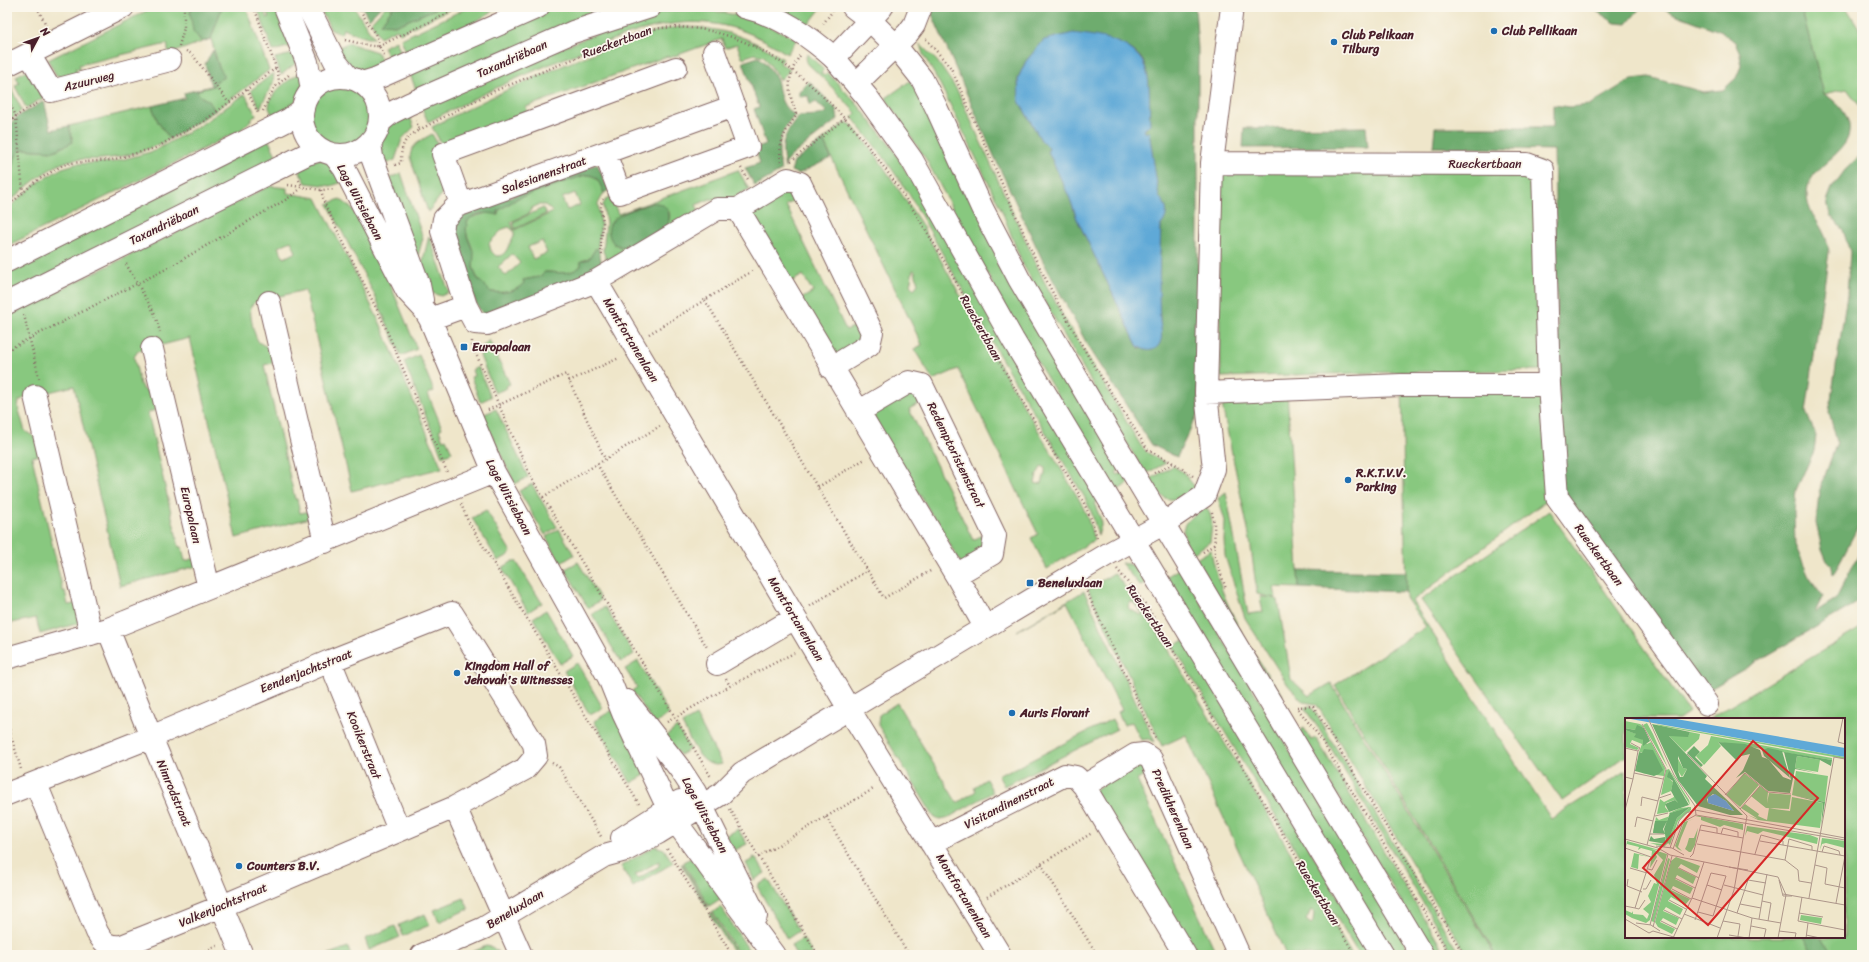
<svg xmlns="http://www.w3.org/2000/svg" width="1869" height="962" viewBox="0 0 1869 962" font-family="Sriracha,sans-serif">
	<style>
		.green { fill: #88c87f; stroke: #697455; fill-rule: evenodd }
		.forest { fill: #6eac6e; stroke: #5c664c; fill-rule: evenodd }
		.water { fill: #5fa9d7; stroke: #546481 }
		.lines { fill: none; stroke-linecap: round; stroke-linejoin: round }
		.minor-casing { stroke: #846563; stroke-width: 24 }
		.major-casing { stroke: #846563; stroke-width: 24 }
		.path { stroke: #846563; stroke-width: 2.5; stroke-dasharray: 1 3; stroke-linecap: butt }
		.minor { stroke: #fff; stroke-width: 22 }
		.major { stroke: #fff; stroke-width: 22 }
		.poi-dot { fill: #1f6fb2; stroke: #fbf7ec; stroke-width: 1.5 }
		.labels { text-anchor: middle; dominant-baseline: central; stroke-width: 3.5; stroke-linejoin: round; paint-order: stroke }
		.poi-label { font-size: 12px; font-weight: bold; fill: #4a1f2b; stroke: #fbf7ec; text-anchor: start }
		.street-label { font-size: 12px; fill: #4a1f2b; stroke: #fbf7ec }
		.inset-road { fill: none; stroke: #ad968a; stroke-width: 1 }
		.view { fill: #d62828; fill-opacity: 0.15; stroke: #d62828; stroke-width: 2 }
		.inset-edge { fill: none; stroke: #4a1f2b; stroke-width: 2 }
	</style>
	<rect width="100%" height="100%" fill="#fbf7ec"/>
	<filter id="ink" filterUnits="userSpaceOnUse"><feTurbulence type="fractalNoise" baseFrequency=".025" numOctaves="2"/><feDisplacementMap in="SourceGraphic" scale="8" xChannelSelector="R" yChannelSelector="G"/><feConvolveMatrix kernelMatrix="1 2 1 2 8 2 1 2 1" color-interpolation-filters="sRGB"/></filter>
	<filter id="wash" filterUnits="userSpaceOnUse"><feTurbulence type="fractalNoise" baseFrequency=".012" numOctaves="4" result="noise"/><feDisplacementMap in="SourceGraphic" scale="16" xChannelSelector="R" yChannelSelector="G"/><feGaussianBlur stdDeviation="0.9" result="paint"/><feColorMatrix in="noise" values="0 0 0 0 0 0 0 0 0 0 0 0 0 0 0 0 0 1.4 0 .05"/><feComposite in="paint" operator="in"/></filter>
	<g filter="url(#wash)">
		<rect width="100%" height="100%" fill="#efe6ca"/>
		<path class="green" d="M154,7H193L190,12L199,39L202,42L169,54L167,44L79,65L81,70L75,68L77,73L61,77L56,75L48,60Z
			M222,7H246L269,70L215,111L209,101L200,96L197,92L198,90L214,86L215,82L224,77L219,67L211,39Z
			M257,7H262L267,18L269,17L264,7H280L295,45L273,51Z
			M319,7H354L374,38H367L343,29L341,34L331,30Z
			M385,7H393L381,24L397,25L440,7H455L400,33L397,29L380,37L371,22Z
			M469,7H495L496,9L467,27L407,56L401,39Z
			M547,7H622L417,93L408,68Z
			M775,7H822L808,25Z
			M1801,7H1846L1862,33V109L1847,89L1824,94Z
			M693,9L721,12L750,18L797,39L787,54C708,0 648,25 568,57C519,76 474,98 428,122L420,104L649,13Z
			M679,27C718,26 751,37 783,59L780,63L790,70L780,80L764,56L755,54L742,58L737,44L725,48L722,39L669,58L668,56L526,107L530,117L442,145L432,127C481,101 532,78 584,57C615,45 646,31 679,27Z
			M396,41L400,50L399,59L392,63L383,47Z
			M348,43L377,52L385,66C354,74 356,71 335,49Z
			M920,44L937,61L957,90L1043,279L1063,316L1141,446L1148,453L1166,463L1145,474L1022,263L1002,211L941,86L923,54Z
			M298,53L296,63L281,75L275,58Z
			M808,54L824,70L821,73L825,76L828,73L857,104L893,149L1100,499L1094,503L1102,522L1098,536L1092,514L1085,498L998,353L909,194L885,159L852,117L856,113L827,82L807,63L806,57Z
			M30,69L43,98L26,108L15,86L19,83L16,76Z
			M304,70C303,98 295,103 275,121L269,108C269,91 291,79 304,70Z
			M274,73L273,83L260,108L251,90Z
			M910,81L1121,469L1116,472L1118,475L1123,472L1129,483L1115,492L1009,314L927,161L888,102L886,98Z
			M310 116a31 31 0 1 1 62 0a31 31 0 1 1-62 0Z
			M11,88L22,110L7,123V90Z
			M245,94L256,115L241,130L7,246V209L37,183L62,168L75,164L113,162L154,151L202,124Z
			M152,106L158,122L170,139C149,150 126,157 102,159C91,160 79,158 68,161C47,168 30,184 13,199C6,184 10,162 21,149L54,151L73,142L69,126Z
			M407,110L414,127L402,139L395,160L379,167C381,133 382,133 407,110Z
			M847,123L852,125L877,157L920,222L983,337L1080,501L1087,516L1094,540L1047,569L1031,538L1038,534L958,369L933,380L914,349L922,345L823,140L842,125ZM913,270L915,271L918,284L914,289L910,285ZM1042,466L1045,468V473L1042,483L1038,484L1035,483L1037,474Z
			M432,134L439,146L433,148L447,188H444L439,198L428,212L410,157C411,144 422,140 432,134Z
			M267,137L279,161L7,296V266Z
			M320,159L332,164L346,181L331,186L306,183L296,165Z
			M1221,159L1541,162L1547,370L1395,372L1221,377L1219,276Z
			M738,170L749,189L730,200L710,199L696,205L699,211L619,259L616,255L607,261L603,251L606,223L603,205L606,199L611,196L618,214ZM652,203C656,204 663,205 666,208C684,225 631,249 619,247L609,229C613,212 638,208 652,203Z
			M401,173L423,238L416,263L383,181Z
			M585,175C598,174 599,183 604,193L598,204L601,225L598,243L599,251L596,248L589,259L581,261V266C569,276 560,272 545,272L539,277L523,280L524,283C515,293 503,293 491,292C482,285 473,275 473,264C473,259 474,255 473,251C470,239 461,230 470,218L490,212L498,215V211L518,198ZM575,193L580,205L567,210L562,198ZM538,205H545L553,212L514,230L511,222L528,214L532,208ZM509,227L514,231V237C507,244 508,257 496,256L491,251L489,243L503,229ZM542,241L547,253L533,259L528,247ZM512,254L520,263L506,276L498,267Z
			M270,186L287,188V193L317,198L380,323L442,468L352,491L305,290L255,302L251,306C249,312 254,339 260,343C263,345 268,347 271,349L273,363L264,365L295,499H297L300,513L311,511L313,517L236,538L190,338L138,351L134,357L140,384L143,389L155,395V410L148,413L179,547H182L185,561L196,558L197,566L120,586L74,386L24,398L19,401L18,407L25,431L39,440V455L32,457L63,591H65L68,605L79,603L83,622L40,634L36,618L7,624V316ZM291,241L296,252L284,258L278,247Z
			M788,191L794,193L799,199L786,205L846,330L860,324C868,342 851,348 836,355L830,353L748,215C750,208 780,192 788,191ZM803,275L813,292L801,299L791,282Z
			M340,199L353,209L384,269L417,349L401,356L375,296L328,204Z
			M543,208L546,214L515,229L513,222Z
			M429,236L449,292L441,296L432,293L421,268Z
			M489,340L510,384L506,386L507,388L495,393L480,356L482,347Z
			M419,355L434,391L428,394L442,428L439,430L443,440L446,439L452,452L442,456L404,362Z
			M478,367L491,397L480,402L471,377L474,376L472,370Z
			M1548,384L1550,498L1412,601L1551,819L1626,771V937H1803L1814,955H1496L1335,685L1426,627L1406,598L1402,385Z
			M1287,390L1299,588L1274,587L1276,598L1270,597L1278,600L1291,679L1309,696L1331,683L1495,955H1467L1319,708L1316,704L1303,702L1288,685L1245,618L1225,556L1224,540L1225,521L1218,498L1226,492L1248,614L1263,612L1260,597H1269L1257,594L1250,540L1223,410L1222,393Z
			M911,391L922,402L909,409L973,540L985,534L989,543L962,565L870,412Z
			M496,409L528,477L515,484L482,415Z
			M1173,466L1183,472L1195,487L1193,491C1171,505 1162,501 1148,480Z
			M532,484L557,527L545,535L519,491Z
			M1205,508C1215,514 1211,532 1210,542L1192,554C1177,526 1181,524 1205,508Z
			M486,510L511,552L509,555L498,561L472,518Z
			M1549,511L1689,712L1679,719H1626V756L1562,801L1421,600Z
			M559,529L574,555L561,563L546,537Z
			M1211,550C1218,597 1253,658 1283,695L1279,698L1196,559Z
			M513,561H516L542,603L528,612L502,568Z
			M578,562L601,600L588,608L565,569Z
			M1121,563C1135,564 1140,570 1148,581L1140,586Z
			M1180,568L1412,955H1392L1166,577Z
			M1114,573L1149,617L1352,955H1286L1186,735L1162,746L1088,589ZM1130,602H1133L1144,616L1130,610L1128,607ZM1311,910L1314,912L1313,922L1311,924L1306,920Z
			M1084,591L1155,742L1149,739L1141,740L1132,722L1124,725L1118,712L1122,710L1067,602L1017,631Z
			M605,607L634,654L621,662L592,614Z
			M546,610L573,656L560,664L533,618Z
			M1862,627V955H1833L1822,937H1844V719H1709Z
			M1184,640L1373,955H1359L1173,646Z
			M638,661L669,714L655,724L632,691L637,687L625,669Z
			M577,663L603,708L590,715L564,671Z
			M897,703L957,803L976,791L974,787L986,779L993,792L946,819L939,820L934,817L878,725L879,715Z
			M1311,707L1314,711L1460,955H1454L1322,733L1304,708Z
			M613,710L645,775L631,783L594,721Z
			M696,716L722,764C701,771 690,738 682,724Z
			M1112,719L1117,729L1004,786L998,775L1005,771L1006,773Z
			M677,727L690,749L680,755L665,737Z
			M1304,728L1311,740L1316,738L1446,955H1433L1299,731Z
			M1140,763L1152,773L1137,780L1217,955H1191L1094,790Z
			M738,829L747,844L733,851L726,836Z
			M655,846L664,849L673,863L633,887L621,866ZM659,861V866L639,878L635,875Z
			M753,857L756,858L765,873L754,880L746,863L754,859Z
			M691,858L722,898L709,906L683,862Z
			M682,863L708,907L707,908L681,864Z
			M768,879L799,931L787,939L757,886Z
			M464,898L469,910H466L439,922L434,910Z
			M721,907L752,955H739L713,912Z
			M712,913L737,955H735L710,914Z
			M425,914L430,925L403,936L399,925Z
			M395,926L400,937L369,950L365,939Z
			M803,938L813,955H796L791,945Z
			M486,946L492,947L498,952L492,955H466Z
			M348,947L351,955H330L329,954Z"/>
		<path class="forest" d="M193,7H222L211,39L202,42L193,31L190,12Z
			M362,7H381L369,19Z
			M393,7H440L397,25L381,24Z
			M932,7H1195L1198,49V413L1177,457L1152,445L1088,346L1043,261L994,156L931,12ZM1044,40L1120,44C1132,48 1144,57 1146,69C1149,83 1147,112 1147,128L1144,130L1146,133L1149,132L1159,198C1168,204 1168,217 1161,225L1158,287L1161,338L1158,346L1152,350L1139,348L1137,345L1077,219L1070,199L1048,151L1049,147L1042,142L1019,101L1018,78L1026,61Z
			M1590,7H1641L1627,24L1615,23Z
			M1661,7H1801L1824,94C1834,100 1842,107 1847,118C1861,152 1809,162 1807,192C1806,211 1817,218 1824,234C1827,239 1828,246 1829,252L1806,412L1816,436L1814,451L1796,490L1794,512L1795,545L1809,577L1823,596L1815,612L1836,599L1862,548V600L1705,692L1561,494L1554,150L1433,147L1435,127H1553V105L1570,107L1589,105L1632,79L1649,77L1703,92L1723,90L1736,78L1741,66L1740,53L1735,42L1722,32L1672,13Z
			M213,50L219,67L224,75V77L215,82L214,85L198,90L197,92L200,96L209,101L215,111L170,139L158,122L152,106L185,98L184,93L211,86L205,64Z
			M758,57C764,59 777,77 778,84C780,97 782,108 795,115C778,135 777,144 781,171L755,186L745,168L760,163L755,148L766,144L754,109L759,107L743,62Z
			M809,81L836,109L838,119L790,157L786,162L785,168C780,143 783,136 799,116L819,115L827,112L816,102L810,105L808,96L800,97L799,96V92Z
			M44,101L51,130L69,126L73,142L54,151L21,149C10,162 6,184 13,199L7,204V127L17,117Z
			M1366,127L1368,147L1243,148L1244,128Z
			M823,140L831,158L798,174L791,171L794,162Z
			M1862,154V519L1833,575L1832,566L1827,561L1822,549L1816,523L1819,492L1837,442L1829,412L1847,295L1850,252L1843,230L1830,215L1827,201L1832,188L1845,170Z
			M597,164L609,190L604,193C599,183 598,174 585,175L518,198L498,211V215C488,212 474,212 467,222L468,226L466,227L467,236L474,254L473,268L477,278L491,292C503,293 515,293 524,283L523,280L539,277L545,272C559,272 569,276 581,266V261L589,259L596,248L599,251L602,264L592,270L593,274L494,315L483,314C471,302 453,237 451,219Z
			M652,203C666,201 674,215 666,227L628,246L622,247L614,244C594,217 634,210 652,203Z
			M1298,570L1406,572V592L1299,588Z
			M1803,937H1822L1833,955H1814Z"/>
		<path class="water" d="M1073,33C1098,36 1136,40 1146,69C1151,84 1149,108 1150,124L1144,130L1146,133L1149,131L1159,197C1168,205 1169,216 1161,225C1160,257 1158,289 1160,321C1161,328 1163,337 1160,343C1155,353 1144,352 1137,345L1077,219L1070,199L1048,151L1049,147L1042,142L1019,101L1018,78L1026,61L1044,40Z"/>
	</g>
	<g filter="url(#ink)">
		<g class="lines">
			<g class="minor-casing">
				<path id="minor" d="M285,7L307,62L312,90
					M308,7L335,61L348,77
					M744,7C779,15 808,35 834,58
					M853,7L870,20
					M29,54L51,91L170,60
					M7,65L123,7
					M302 116a39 39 0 1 1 78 0a39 39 0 1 1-78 0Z
					M362,83L375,79L538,7
					M734,106L457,206L444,219L442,231L466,306L475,323L487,324L596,281L717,209H738L788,179L800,183L872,332L869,345L831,368
					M380,122L391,113L409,104L573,32L650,7
					M370,143L372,157L419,285L422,300
					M605,153L620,193L748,147L714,52
					M334,155L344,168L407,291L424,309L430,319L494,472L609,678L623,713L668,808L676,822L774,955
					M1212,163L1527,164L1543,170L1549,385L1557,497L1707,704
					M461,204L443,154L676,68
					M738,209L956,575L985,627
					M7,261L290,119L303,109
					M596,281L849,709L1000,955
					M269,302L325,542
					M7,303L307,154L321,150
					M430,319L466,306
					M152,349L209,588
					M1206,393L1401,385H1549
					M35,396L91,634
					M858,412L909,382L922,385L995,536L992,554L956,575
					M108,629L151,737L242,955
					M7,658L108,629L494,472
					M330,661L399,830
					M717,664L795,618
					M627,701L680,769L695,792L756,916
					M1084,786L1135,755L1144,754L1151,759L1239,955
					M7,794L151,737L330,661L452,613L534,744L536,756L525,769L455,807L222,906L122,946C108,947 104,944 97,932L36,784
					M455,807L521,955
					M622,838L680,801
					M931,843L1065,775L1076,777L1084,786L1185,955
					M422,955L484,928L604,856L626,850L658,833L721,794L742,773L1108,554L1163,524L1204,496L1214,469L1206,393L1212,163L1232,7"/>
			</g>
			<g class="major-casing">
				<path id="major" d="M882,7L834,58L867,97L912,160L1013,340L1383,955
					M870,20L895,45L922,79L936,107L982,208L1019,279L1115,443L1422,955
					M856,84L908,33L914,25L921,7"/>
			</g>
			<path class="path" d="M37,7L46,25
				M254,7L278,73L279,82
				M358,7L377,37L379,46L461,7
				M1861,7L1862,9
				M823,24L834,9
				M647,30C814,0 930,234 993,350C1021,401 1053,451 1083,501L1092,521L1097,538
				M926,39L951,68L1033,254L1059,305L1091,361L1148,450L1175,464L1193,476
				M345,40L371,46H379L384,55
				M179,46L184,28V7
				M186,51L192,54L229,103
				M247,90L259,115
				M7,98L16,116L23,192
				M263,111L274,88L290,74
				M7,125L16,116L38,103
				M419,130L492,92L640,32
				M791,161L848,116
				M781,162C778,143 785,131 796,116C796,109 792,104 791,97C787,82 792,67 801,54
				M395,165L401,163C401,144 404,139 419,130L416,121
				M741,168L749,181
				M288,185L321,190L335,189
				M321,190L325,205L384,324L447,472
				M7,207L36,181L63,165L71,163L112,160L155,148L204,121L276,68
				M602,255C599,242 603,235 603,222C602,214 599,207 603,199
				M126,264L155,314L160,332
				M705,300L884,598L932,570
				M24,315L39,378
				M649,334L754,270
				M472,341V345L532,479L711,777
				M7,350L166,269L287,199L299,190L302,186L298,178
				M569,381L619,358
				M488,410L566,374L605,459
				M597,464L708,649
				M1154,473L1173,463
				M818,487L865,459
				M543,497L660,426
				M461,504L468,521L639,804
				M1212,512L1214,523L1215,556L1226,589
				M1203,552L1214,545
				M1117,569L1146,605L1355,955
				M1085,588L1155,738
				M810,606L868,570
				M726,679L730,686
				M1297,707L1313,706L1464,955
				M1298,709L1319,736L1450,955
				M7,722L21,769
				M667,722L730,686L794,653
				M552,763L559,767L602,838
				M730,809L818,955
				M826,817L909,955
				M667,849L732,955
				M758,857L875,788
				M1041,864L1097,955
				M987,897L1092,833
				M194,955L217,946"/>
			<use href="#minor" class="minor"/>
			<use href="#major" class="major"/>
		</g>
	</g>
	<g class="poi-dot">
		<circle cx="1494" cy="31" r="4"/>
		<circle cx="1334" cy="42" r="4"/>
		<rect x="460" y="343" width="8" height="8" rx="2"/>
		<circle cx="1348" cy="480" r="4"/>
		<rect x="1026" y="579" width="8" height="8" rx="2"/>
		<circle cx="457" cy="673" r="4"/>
		<circle cx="1012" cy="713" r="4"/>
		<circle cx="239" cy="866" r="4"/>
	</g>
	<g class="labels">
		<g class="poi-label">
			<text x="1502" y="31">Club Pellikaan</text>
			<text x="1342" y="35">Club Pelikaan<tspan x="1342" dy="14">Tilburg</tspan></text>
			<text x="472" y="347">Europalaan</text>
			<text x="1356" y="473">R.K.T.V.V.<tspan x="1356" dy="14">Parking</tspan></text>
			<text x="1038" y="583">Beneluxlaan</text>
			<text x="465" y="666">Kingdom Hall of<tspan x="465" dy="14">Jehovah's Witnesses</tspan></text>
			<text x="1020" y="713">Auris Florant</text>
			<text x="247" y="866">Counters B.V.</text>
		</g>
		<g class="street-label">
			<text transform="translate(617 42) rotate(-20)">Rueckertbaan</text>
			<text transform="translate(512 59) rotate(-24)">Taxandriëbaan</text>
			<text transform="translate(89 81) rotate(-14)">Azuurweg</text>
			<text x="1485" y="164">Rueckertbaan</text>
			<text transform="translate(544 175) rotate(-20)">Salesianenstraat</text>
			<text transform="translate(360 202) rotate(62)">Lage Witsiebaan</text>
			<text transform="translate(164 225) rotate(-26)">Taxandriëbaan</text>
			<text transform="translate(981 328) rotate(61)">Rueckertbaan</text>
			<text transform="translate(631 340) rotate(59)">Montfortanenlaan</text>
			<text transform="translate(956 455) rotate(64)">Redemptoristenstraat</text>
			<text transform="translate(509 497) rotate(62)">Lage Witsiebaan</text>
			<text transform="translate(191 515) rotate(77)">Europalaan</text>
			<text transform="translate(1599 555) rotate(54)">Rueckertbaan</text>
			<text transform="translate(1150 616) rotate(56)">Rueckertbaan</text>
			<text transform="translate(796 619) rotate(59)">Montfortanenlaan</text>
			<text transform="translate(306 671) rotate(-22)">Eendenjachtstraat</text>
			<text transform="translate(364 745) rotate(68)">Kooikerstraat</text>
			<text transform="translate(174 793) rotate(67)">Nimrodstraat</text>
			<text transform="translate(1009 803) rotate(-27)">Visitandinenstraat</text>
			<text transform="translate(1173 809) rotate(66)">Predikherenlaan</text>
			<text transform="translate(705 815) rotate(62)">Lage Witsiebaan</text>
			<text transform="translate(1318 893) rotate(59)">Rueckertbaan</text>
			<text transform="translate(964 896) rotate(59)">Montfortanenlaan</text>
			<text transform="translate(223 905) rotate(-23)">Valkenjachtstraat</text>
			<text transform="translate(515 909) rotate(-31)">Beneluxlaan</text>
		</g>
	</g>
	<g transform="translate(1625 718)">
		<rect width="220" height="220" fill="#efe6ca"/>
		<path d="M0,3L15,6L19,9L10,12L0,10ZM22,5L28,16L43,50L18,7ZM30,6L220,39V41L36,8ZM0,12L12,16L22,26L26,24L40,50L39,58L17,55L15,49L18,44L15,43L18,35L14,34L17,26L7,22L5,26L14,30L12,32L0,29ZM65,14L75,16L74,21L60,34L44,18H63ZM86,18L207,40V42L93,24L96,28L79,47L71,38L83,27ZM172,38L195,42L193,54L170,50ZM52,39L58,50L62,51L57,59L53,53ZM44,51L64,82L65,87L44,52L43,59L48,64L46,73L36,77L41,52ZM171,53L203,58L200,84L167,77ZM119,55L134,67L115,89L101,77ZM135,68L143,74L142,85L144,75L166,77L164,91L142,90L165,93L167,79L198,85L195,110L133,102L123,97L133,101L116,90L120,86L134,96L133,98L142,102L144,90H141L126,78ZM48,74L54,87L50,82L41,85L40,89L44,94L32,96L35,81L39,84L49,79ZM66,89V92L53,103L45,127L43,125L39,129L25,125L41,126L39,111L42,104H34L28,115L31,99L34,102L45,98L44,95L55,90ZM64,90L52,100L42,125L39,111L45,95ZM75,98L118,106V112L99,107L95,109L76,102V99H70ZM69,101L63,103L56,120L53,129L57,133L53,131L50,128L59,104ZM122,108L185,117L193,120L192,126L138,113L133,116L122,113L120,118ZM73,110L70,127L66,134H64L60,131L62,127L64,120H69ZM197,120L220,123V130L201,125L197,126L195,132ZM2,123L38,133L26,131L42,136L25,202L21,205L7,200L0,196V192L7,195L8,193V196L18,197L22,201L24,196L18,191L26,184L23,178L29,165L32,166L29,157L38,142L30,134L32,139L25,150L27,133L16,130L13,132L14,129L2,126L1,129ZM9,135L25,139L14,137L13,151L6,149ZM51,139L75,148L72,155L56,146L53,150L71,159L68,166L52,157L50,161L68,170L65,176L48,168L46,172L65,181L60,187L46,179L43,183L58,191L55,197L41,189L38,193L54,200L51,207L38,200L35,204L50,211L47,216L33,209L30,204L46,143ZM43,140L45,141L29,204L26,203ZM176,197L197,200L196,206L175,202Z" fill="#88c87f" fill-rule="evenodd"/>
		<path d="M27,6L65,14L63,19L44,18L82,58L80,61L118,97H105L73,88L53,62ZM53,38L58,50L62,51L58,59H55L53,53ZM88,76L101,83L109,93L83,85L82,81ZM12,7L19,10L25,23L18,28V22L9,19L11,16L0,12V10L10,12ZM93,24L120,26L135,32L137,39L143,41L158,59L166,62L159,34L207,42L206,48L195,42L172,38L170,50L192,55L170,51L165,75L143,73L120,54L111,60L118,52L125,36L116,38L112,43ZM69,28L75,34L70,39L78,47L76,49L62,35ZM143,30L157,33L165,60L139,38L137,32ZM19,31L28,32L38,52L34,56L29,58L10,53L14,34L17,35ZM44,52L64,87L44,94L40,86L50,82L53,85L46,73L48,63L42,59ZM167,77L200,84L196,109L198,85ZM65,89L52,100L42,126L39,111L45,95ZM30,103H42L38,111L40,116L28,115ZM26,118L29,121L40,119L41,126L24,123Z" fill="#6eac6e" fill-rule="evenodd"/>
		<path d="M0,0L51,1L220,30V39ZM90,76L101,83L109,93L83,85V79Z" fill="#5fa9d7"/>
		<path class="inset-road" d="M23,0L49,57L70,88L71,97L220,122M218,0L213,24L220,26M17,6L41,51L22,127M6,25L15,30L13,33M0,30L13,33L8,61M62,36L122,98L109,172L92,220M9,55L38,61M0,59L8,61L0,92M100,77L120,55L143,74L166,76M34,80L46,76M16,88L17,79L33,83M115,91L135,68M70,92L220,120M30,98L43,95M10,109L12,99L28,103M75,112L118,120M25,116H39M96,116L98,110L113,114V119M0,121L33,130L45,137L153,159L161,177L153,220M135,123L220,138M72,126L160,142L173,152L174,163L186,165M31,128L47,130L59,137M0,130L26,139L10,190L0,188M45,130L54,103L61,95L70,92M48,131L58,104L71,97M197,134L199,128L214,133L215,137M130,136L136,117L158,123V127M65,139L68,136L76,107L92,110V115M160,142L164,121L187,128V132M190,147L202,150L200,166L220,170M104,149L123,152M5,150L22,155M54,150L74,160M23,151L27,152L32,142M50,160L70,170M3,161L2,168L17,174M154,162L158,178H167M82,167L97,172M99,167L138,177L134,201M18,171H21L26,162M47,171L66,181M158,176L220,187M138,177L142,156M177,179L173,203L220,212M67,180L127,200L156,205M184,180L209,39L220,41M44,182L61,191M137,183L146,185L143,203M211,185L220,138M115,186L136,190M10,190L14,191L20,182M39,192L57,201M112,195L123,162L141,165M174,195L198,199M59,196L95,210M0,201L24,215L28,213L52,220M70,202L86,155L101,158L88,198L73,194M36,203L52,211M98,203L115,206L113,218M11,205L26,207L35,213M25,207L43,136M126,208L141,211L139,220M28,209L47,138M154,213L171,215L170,220M104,217L122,220M181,217L195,220M48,220L67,180L79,144M124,220L127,200M181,220L183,205"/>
		<path class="view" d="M128,23L193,80L83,207L18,150Z"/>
		<rect width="220" height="220" class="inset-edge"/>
	</g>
	<rect width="1869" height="962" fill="none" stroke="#fbf7ec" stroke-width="24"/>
	<g transform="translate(38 38) rotate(49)" stroke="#fbf7ec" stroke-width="3" paint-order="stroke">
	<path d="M0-3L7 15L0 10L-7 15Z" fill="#4a1f2b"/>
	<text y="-6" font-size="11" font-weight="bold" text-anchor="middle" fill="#4a1f2b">N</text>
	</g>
</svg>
